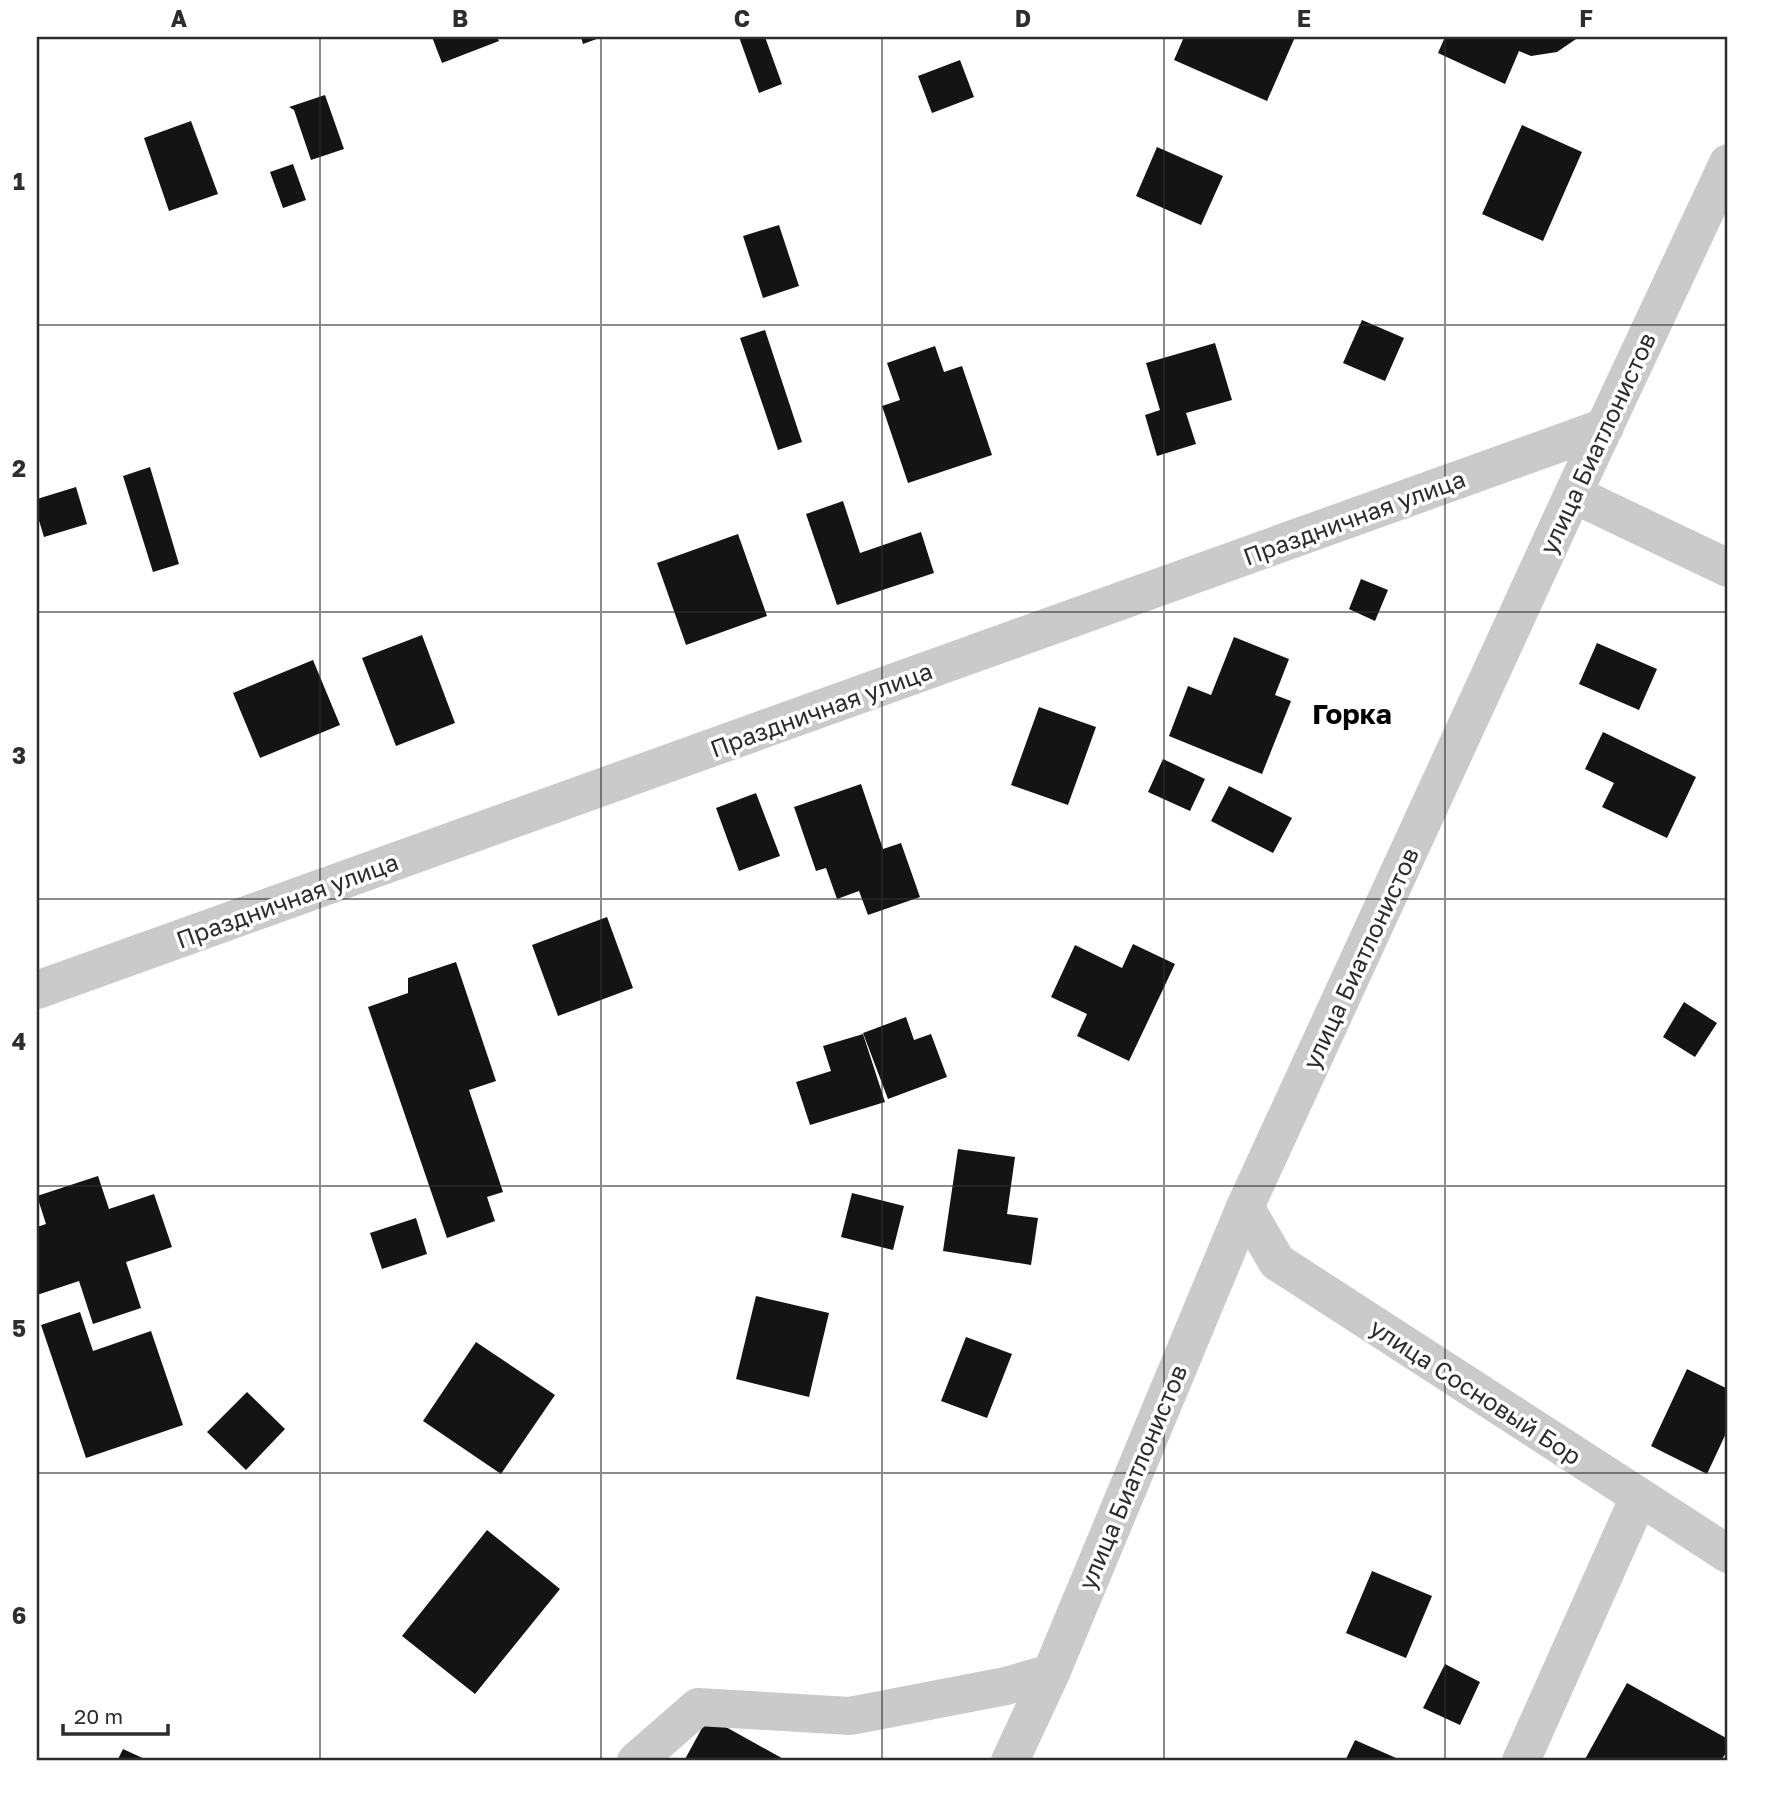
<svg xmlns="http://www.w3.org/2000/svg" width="1765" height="1798" viewBox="0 0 1765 1798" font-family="'Golos Text',sans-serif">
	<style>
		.building { fill: #141414 }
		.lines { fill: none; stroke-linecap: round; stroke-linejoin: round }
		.minor { stroke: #cacaca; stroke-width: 38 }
		.grid { fill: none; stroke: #2d2d2d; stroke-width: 2; stroke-opacity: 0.55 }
		.labels { text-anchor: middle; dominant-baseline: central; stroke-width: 7; stroke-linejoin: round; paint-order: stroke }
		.street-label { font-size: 24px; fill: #2d2d2d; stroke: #fff }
		.quarter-label { font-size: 28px; font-weight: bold; fill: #000; stroke: #fff }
		.neatline { fill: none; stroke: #2d2d2d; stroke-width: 2.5 }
		.grid-label { font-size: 23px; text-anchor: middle; font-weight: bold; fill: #2d2d2d }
	</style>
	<rect width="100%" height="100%" fill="#fff"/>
	<path class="building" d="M432,37H497L499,41L442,63Z
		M581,37H602L583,44Z
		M739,37H765L782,84L759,93Z
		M1184,37H1295L1267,101L1174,60Z
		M1445,37H1579L1557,52L1531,56L1519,51L1505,84L1438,53Z
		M960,60L974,97L932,113L918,76Z
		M325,95L344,149L311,160L294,110L289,107Z
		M191,121L218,194L169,211L144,138Z
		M1522,125L1582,152L1543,241L1482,214Z
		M1157,147L1223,176L1201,225L1136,196Z
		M293,164L306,200L283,208L270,172Z
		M779,225L799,286L763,298L743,236Z
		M1362,320L1404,338L1385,381L1343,363Z
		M765,330L802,442L778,450L740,338Z
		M1215,343L1232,400L1186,413L1196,444L1157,456L1145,415L1160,410L1146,363Z
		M935,346L944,372L962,366L992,455L908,483L882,406L900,400L887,363Z
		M150,467L179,564L153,572L123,476Z
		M76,487L87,524L44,537L37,514V499Z
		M843,501L860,553L921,532L934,573L837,605L806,514Z
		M738,534L767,616L686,645L657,563Z
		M1361,579L1388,590L1375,621L1349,609Z
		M422,635L455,723L396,746L362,658Z
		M1234,637L1289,659L1275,695L1291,701L1262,774L1169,736L1188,686L1211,695Z
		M1597,643L1657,669L1639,710L1579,684Z
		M313,660L340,725L260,758L233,693Z
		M1039,707L1096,727L1068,805L1011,785Z
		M1603,732L1696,777L1667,838L1602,807L1614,783L1585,769Z
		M1163,759L1205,779L1190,811L1148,792Z
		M861,784L883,849L901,843L920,897L868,915L859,891L837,899L826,868L816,871L794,807Z
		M1229,786L1292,818L1273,853L1211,821Z
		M756,793L780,856L739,871L716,808Z
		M607,917L633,988L558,1016L532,945Z
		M1133,944L1175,964L1129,1061L1077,1036L1087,1014L1051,997L1075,945L1122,968Z
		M456,962L496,1081L469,1090L503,1192L487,1197L495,1221L447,1238L368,1007L408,993V978Z
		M1684,1002L1717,1023L1695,1057L1663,1037Z
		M906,1017L914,1040L931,1034L947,1077L888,1099L863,1033Z
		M863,1034L885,1102L810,1125L796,1082L831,1071L823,1046Z
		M958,1149L1015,1157L1007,1214L1038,1218L1031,1265L943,1251Z
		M98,1176L109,1209L154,1194L172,1247L126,1262L141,1308L93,1324L79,1281L37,1295V1227L46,1224L37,1196Z
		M852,1193L904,1206L893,1250L841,1237Z
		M416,1218L427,1254L382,1269L370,1233Z
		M756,1296L829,1313L809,1397L736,1379Z
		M80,1312L93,1351L151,1331L183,1425L86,1458L41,1325Z
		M966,1337L1012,1354L987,1418L941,1401Z
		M476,1342L555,1395L501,1474L423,1421Z
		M1687,1369L1728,1389V1429L1707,1474L1651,1446Z
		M247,1392L285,1429L246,1470L207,1432Z
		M487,1530L560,1589L475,1694L402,1636Z
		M1372,1571L1432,1596L1406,1658L1346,1633Z
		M1445,1664L1480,1682L1460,1725L1423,1708Z
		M1627,1683L1728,1739V1749L1721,1761H1584Z
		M708,1717L787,1761H684Z
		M1355,1740L1403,1761H1345Z
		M123,1749L149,1761H117Z"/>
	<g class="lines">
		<path class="minor" d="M1573,494L1728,568
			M37,990L1605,427
			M1245,1207L1277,1262L1728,1554
			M636,1761L698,1707L850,1716L1006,1686L1051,1673
			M1010,1761L1051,1673L1245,1207L1573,494L1728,163
			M1521,1761L1639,1497"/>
	</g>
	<path class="grid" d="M320,37V1761M601,37V1761M882,37V1761M1164,37V1761M1445,37V1761M37,325H1728M37,612H1728M37,899H1728M37,1186H1728M37,1473H1728"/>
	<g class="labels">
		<g class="street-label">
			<text transform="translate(1597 443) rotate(-65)">улица Биатлонистов</text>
			<text transform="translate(1354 517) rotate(-20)">Праздничная улица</text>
			<text transform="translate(821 709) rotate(-20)">Праздничная улица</text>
			<text transform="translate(287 900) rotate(-20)">Праздничная улица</text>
			<text transform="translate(1360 958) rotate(-65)">улица Биатлонистов</text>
			<text transform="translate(1476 1391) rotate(33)">улица Сосновый Бор</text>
			<text transform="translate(1132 1477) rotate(-67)">улица Биатлонистов</text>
		</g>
		<g class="quarter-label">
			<text x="1352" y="713">Горка</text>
		</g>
	</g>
	<rect width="1765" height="1798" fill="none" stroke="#ffffff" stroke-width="77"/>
	<path d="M63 1724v10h105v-10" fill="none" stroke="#2d2d2d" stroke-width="3.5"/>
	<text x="74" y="1724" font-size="21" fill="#2d2d2d" stroke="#ffffff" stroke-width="5" paint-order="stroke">20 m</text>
	<rect x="38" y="38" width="1688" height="1721" class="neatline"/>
	<g class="grid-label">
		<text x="179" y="27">A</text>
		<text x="460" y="27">B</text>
		<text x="742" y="27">C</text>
		<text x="1023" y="27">D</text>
		<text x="1304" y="27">E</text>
		<text x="1586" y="27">F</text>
		<text x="19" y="190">1</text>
		<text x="19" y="477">2</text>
		<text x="19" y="764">3</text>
		<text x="19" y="1050">4</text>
		<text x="19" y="1337">5</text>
		<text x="19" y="1624">6</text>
	</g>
</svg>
